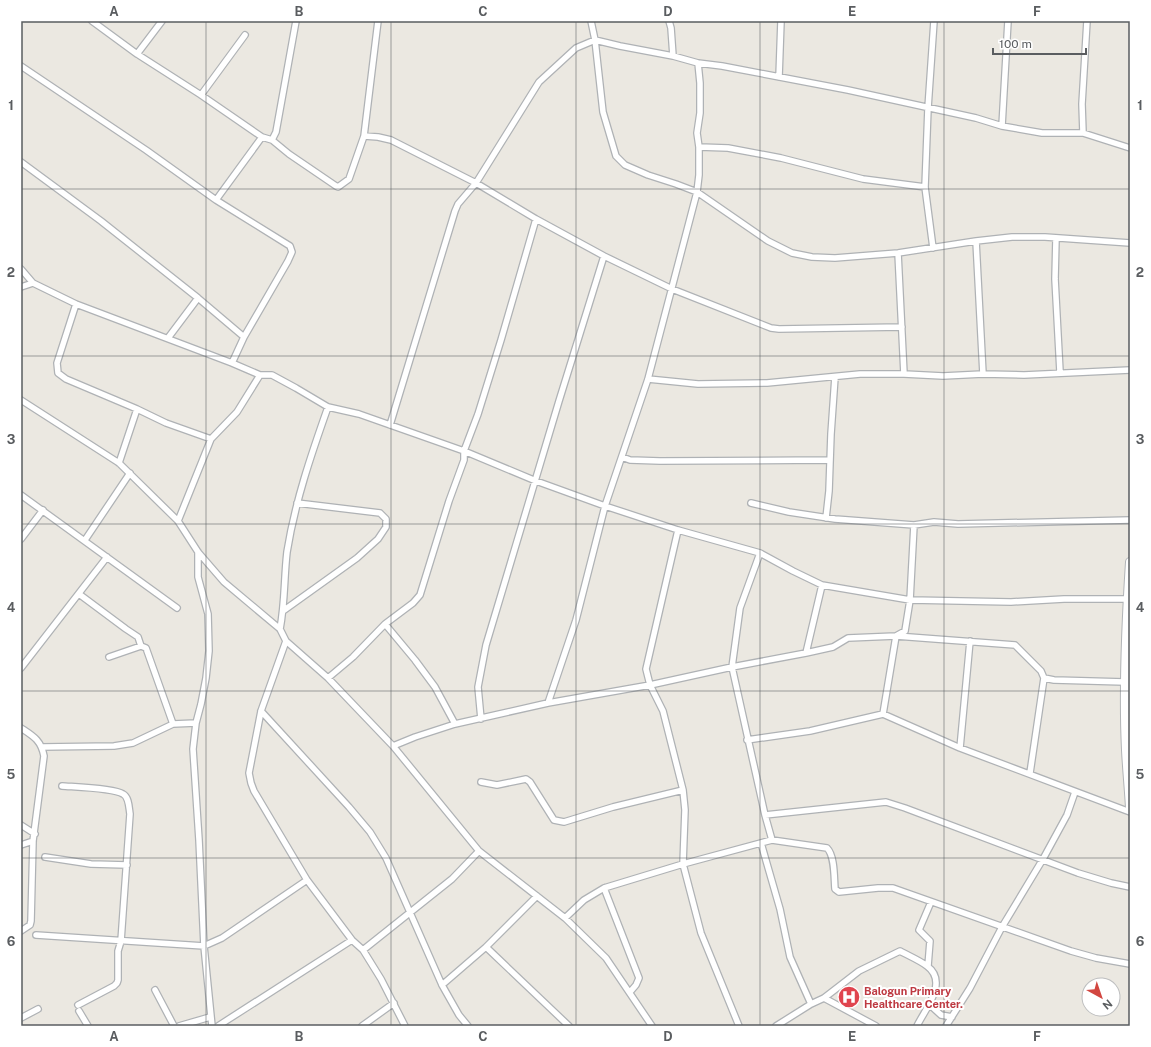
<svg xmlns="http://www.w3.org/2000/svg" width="1151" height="1047" viewBox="0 0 1151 1047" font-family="'Public Sans',sans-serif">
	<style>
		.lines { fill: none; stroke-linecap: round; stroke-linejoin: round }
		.street-casing { stroke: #afb2b5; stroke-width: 8 }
		.secondary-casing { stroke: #b1b4b7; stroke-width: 10 }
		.street { stroke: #fff; stroke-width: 5.5 }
		.secondary { stroke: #fff; stroke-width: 8 }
		.grid { fill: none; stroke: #5a5d60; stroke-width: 1; stroke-opacity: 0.55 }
		.labels { text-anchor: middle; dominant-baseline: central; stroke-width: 4; stroke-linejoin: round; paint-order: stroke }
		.health-label { font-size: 11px; font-weight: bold; fill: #be3a42; stroke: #fff; text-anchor: start }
		.neatline { fill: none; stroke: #5a5d60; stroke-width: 1.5 }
		.grid-label { font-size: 13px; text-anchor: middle; font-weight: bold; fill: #5a5d60 }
	</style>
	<rect width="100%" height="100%" fill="#ebe8e1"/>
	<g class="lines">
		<g class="street-casing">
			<path id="street" d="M92,21L137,54L201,95L262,137L272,140L276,132L296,21
				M591,21L595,40L603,112L616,156L625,165L648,175L676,184L697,192L768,241L792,253L812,257L835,258L898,253L976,241L1012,237H1045L1130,243
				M669,21L671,28L673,56
				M137,54L162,21
				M21,66L146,150L216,200L290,246L292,252L288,261L244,337L232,363
				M779,77L781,21
				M201,95L245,35
				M1002,126L1008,21
				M1083,133L1082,104L1087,21
				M364,136L378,137L391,140L476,183L536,219L604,256L672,289L771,328L779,329L902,327
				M272,140L289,154L336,186L338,187L349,179L364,136L378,21
				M699,147L728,148L781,158L863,179L925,187
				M21,162L101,221L198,298L244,337
				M216,200L262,137
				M1056,238L1055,279L1060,372
				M976,241L983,374
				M933,248L925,187L928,108L934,21
				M898,253L904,374
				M21,269L33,283L76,304L232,363L260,375H272L296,388L328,407L359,414L464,451L536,481L605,506L678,530L760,553L793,571L822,585L910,600L1011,602L1064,599H1127
				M21,287L33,283
				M76,304L57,363L58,373L66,379L137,409L166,423L211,439
				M168,338L198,298
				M648,379L698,384L767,383L860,374H904L943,376L983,374L1024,375L1130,370
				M21,400L119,463L178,521L198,552L224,582L280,629L286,641L328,678L393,746L479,851
				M390,425L455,211L458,204L476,183L539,82L576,48L595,40L620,46L673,56L698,63L722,66L848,90L976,118L1002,126L1042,133H1083L1130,148
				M622,457L630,460L660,461L830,460
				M119,463L137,409
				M21,495L177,608
				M751,503L789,512L835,519L914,525L934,522L958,524L1130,520
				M826,518L829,491L831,434L835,377
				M178,521L211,439L237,412L260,375
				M21,539L43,510
				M85,540L130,473
				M198,552V577L208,614L209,651L206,678L201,704L196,723L193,749L199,840L204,946L212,1026
				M760,553L740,608L732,667L765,815L772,840
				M79,594L126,629L138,637L141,646
				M283,611L357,558L378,539L386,527V519L380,513L297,503
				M385,624L415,660L435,687L455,724
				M280,629C285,603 284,578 287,552C295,502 311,455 328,407
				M286,641L261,711L249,773L251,783L254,791L307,880L352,940L363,950L381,979L405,1026
				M806,653L822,585
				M109,657L141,646L146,648L173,724
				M21,668L107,557
				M328,678L353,657L385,624L413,603L420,595L449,501L464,460V451L478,414L501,340L536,219
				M1044,678L1054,680L1125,682
				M548,703L576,620L605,506L648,379L697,192L699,175V147L697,133L700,113V83L698,63
				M261,711L349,807L370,832L386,858L442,985L459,1015L468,1026
				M883,714L896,636L905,631L910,600L914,525
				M481,719L478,687L486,645L559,401L604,256
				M21,728C33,736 41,740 44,756L33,841L31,921L30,925L21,931
				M747,740L810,731L883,714L960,748L1130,812
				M393,746L415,737L455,724L548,703L650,685L732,667L806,653L833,647L848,638L896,636L1015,645L1041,671L1044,678L1030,773
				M42,747L114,746L133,743L173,724L196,723
				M960,748L970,641
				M481,782L497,785L526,779L530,782L554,820L564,822L613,807L683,790
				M62,786C74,787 113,788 123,794C129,797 129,808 130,814L121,941L118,951V980L117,983L114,986L78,1005
				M765,815L886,802L905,808L1078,873L1111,883L1130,887
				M21,825L35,834
				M761,843L780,909L790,957L811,1004
				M21,845L33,841
				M45,857L91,864L127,865
				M604,888L639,978L636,985L630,992
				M36,935L204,946L222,938L307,880
				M486,947L569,1026
				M363,950L452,879L479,851L565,918
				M928,966L930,941L919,930L931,902
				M442,985L486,947L537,896
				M155,990L174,1026
				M824,998L876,1026
				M929,1004L941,1015L952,1017
				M79,1011L88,1026
				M21,1018L38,1009
				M179,1026L210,1017
				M218,1026L352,940
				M362,1026L394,1003
				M652,1026L606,958L565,918L584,900L604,888L683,864L685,810L683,790L663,711L650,685L646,669L678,530
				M739,1026L701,933L683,864L772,840L827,848C835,856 834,878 835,889L839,892L878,888H893L1071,951L1096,958L1130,964
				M776,1026L811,1004L824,998L859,971L900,951C909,956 919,960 927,966C949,982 925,1009 917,1026
				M946,1026L970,988L1002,927L1043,859L1067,815L1075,792"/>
		</g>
		<g class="secondary-casing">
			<path id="secondary" d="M1130,562C1126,624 1123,688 1126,750C1127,770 1129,789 1130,808"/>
		</g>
		<use href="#street" class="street"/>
		<use href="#secondary" class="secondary"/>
	</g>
	<path class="grid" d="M206,21V1026M391,21V1026M576,21V1026M760,21V1026M944,21V1026M21,189H1130M21,356H1130M21,524H1130M21,691H1130M21,858H1130"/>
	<defs>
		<g id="hospital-disc" transform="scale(1.15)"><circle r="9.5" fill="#e0444e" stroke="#fff"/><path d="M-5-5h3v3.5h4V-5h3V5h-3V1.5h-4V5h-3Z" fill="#fff"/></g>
	</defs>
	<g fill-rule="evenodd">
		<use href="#hospital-disc" x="849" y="997"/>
	</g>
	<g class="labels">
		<g class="health-label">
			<text x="864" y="991">Balogun Primary<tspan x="864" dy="13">Healthcare Center.</tspan></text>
		</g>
	</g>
	<rect width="1151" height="1047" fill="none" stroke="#ffffff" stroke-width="44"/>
	<g transform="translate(1101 997) rotate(140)"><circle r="19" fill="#ffffff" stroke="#bdbebf"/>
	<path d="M0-3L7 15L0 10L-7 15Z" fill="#d24640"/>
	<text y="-6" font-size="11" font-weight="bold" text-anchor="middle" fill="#5a5d60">N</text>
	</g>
	<path d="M993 48v6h93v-6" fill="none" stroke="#5a5d60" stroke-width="2"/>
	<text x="999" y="48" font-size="12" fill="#5a5d60" stroke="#ffffff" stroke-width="3" paint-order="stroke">100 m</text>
	<rect x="22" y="22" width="1107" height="1003" class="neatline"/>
	<g class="grid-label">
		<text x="114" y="16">A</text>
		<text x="299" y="16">B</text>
		<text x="483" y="16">C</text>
		<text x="668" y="16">D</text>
		<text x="852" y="16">E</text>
		<text x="1037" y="16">F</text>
		<text x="11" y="110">1</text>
		<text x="1140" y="110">1</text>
		<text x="11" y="277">2</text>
		<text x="1140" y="277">2</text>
		<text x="11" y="444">3</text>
		<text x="1140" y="444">3</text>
		<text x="11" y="612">4</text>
		<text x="1140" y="612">4</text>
		<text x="11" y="779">5</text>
		<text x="1140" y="779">5</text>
		<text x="11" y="946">6</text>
		<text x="1140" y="946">6</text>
		<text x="114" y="1041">A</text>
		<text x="299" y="1041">B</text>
		<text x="483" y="1041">C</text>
		<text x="668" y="1041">D</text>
		<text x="852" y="1041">E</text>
		<text x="1037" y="1041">F</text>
	</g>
</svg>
